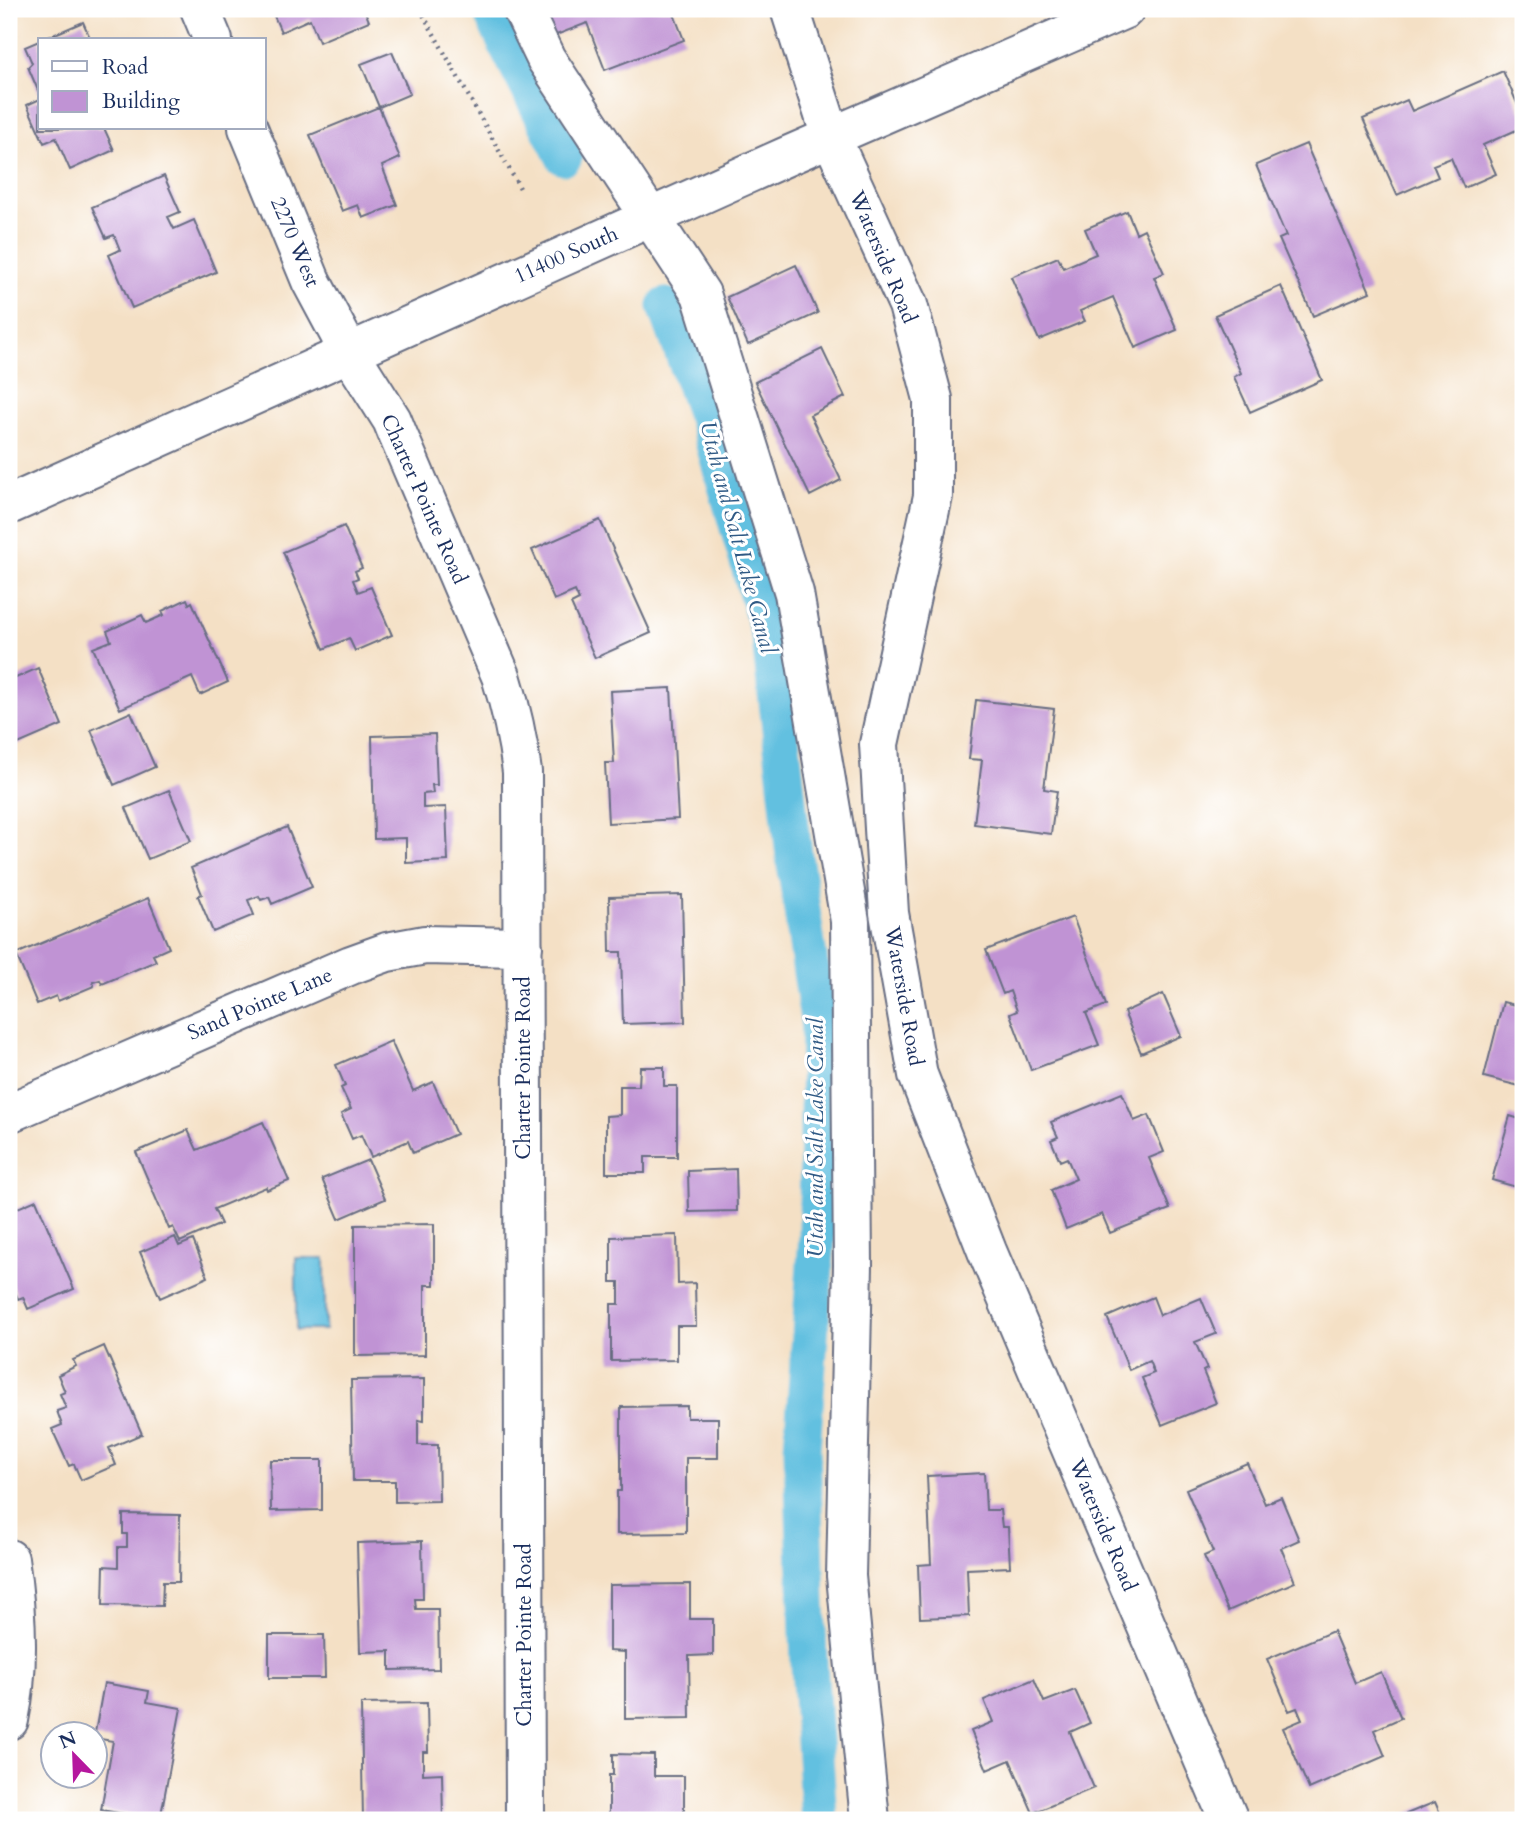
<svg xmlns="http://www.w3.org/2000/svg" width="1532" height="1829" viewBox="0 0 1532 1829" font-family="Cardo,serif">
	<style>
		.water { fill: #62c0e0; stroke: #3e789f; stroke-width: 2 }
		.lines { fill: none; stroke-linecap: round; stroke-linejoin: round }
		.canal { stroke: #62c0e0; stroke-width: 37 }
		.building { fill: #c093d4 }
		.minor-casing { stroke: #676d82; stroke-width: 42 }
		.major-casing { stroke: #676d82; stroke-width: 42 }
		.path { stroke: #676d82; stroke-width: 4.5; stroke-dasharray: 2 5; stroke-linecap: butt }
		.minor { stroke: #fff; stroke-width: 38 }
		.major { stroke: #fff; stroke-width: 38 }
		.labels { text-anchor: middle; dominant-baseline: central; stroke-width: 6; stroke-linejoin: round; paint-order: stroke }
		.street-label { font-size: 21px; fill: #1b2f5e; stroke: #fff }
		.water-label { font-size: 23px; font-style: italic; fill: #305a85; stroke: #fff }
	</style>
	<rect width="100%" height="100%" fill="#fff"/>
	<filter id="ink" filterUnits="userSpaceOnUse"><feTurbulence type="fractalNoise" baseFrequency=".0143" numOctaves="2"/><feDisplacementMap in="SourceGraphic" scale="14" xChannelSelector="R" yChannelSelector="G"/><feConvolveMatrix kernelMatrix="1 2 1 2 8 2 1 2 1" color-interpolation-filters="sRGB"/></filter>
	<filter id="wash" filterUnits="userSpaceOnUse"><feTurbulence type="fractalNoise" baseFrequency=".00686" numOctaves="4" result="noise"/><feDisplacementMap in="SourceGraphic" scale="28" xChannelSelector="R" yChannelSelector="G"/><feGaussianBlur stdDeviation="1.57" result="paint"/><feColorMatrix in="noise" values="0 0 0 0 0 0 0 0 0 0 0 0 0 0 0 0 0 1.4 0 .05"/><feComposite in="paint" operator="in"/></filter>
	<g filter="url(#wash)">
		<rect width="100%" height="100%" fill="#f4e0c5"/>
		<path class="water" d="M296,1258H325V1330H296Z"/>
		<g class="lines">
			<path class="canal" d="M490,9L507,46L564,157
				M666,306L707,420L770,638L794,856L819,1026L817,1237L802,1449L809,1663L819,1820"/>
		</g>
		<g id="blocks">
			<path class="building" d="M271,9H364L369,21L319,42L310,19L281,32Z
				M534,9H672L684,40L605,70L587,23L546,39Z
				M83,22L91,40H40V95L28,67L32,63L25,47Z
				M392,52L410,94L379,107L400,158L382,166L397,205L363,218L358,205L342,211L310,135L379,107L361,64Z
				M1503,71L1523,117V127L1483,145L1496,174L1464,188L1451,158L1433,165L1438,177L1397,195L1363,119L1407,100L1412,111Z
				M40,99V128H104L114,150L70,170L56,138L44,143L27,105Z
				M1306,144L1370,292L1313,316L1279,239L1286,236L1256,165Z
				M164,176L180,212L168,217L174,229L194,220L216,272L132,308L109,255L120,250L114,235L106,238L92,207Z
				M1127,211L1136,233L1144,229L1164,273L1154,277L1177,330L1135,348L1113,297L1080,311L1085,321L1039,340L1011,277L1058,257L1063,268L1096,254L1085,229Z
				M796,265L818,313L748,345L727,297Z
				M1281,286L1322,380L1250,412L1234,377L1241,373L1215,315Z
				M822,349L845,397L810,415L841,480L810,496L755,382Z
				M600,520L651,633L595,658L571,604L579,600L575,591L554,600L532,550Z
				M344,526L362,568L355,571L358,578L353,580L358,592L371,587L392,635L355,651L349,638L324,649L283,552Z
				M187,599L189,604L192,602L228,682L200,695L192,677L120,709L93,648L111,641L107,631L142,615L146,623L164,615L162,611Z
				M38,668L62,725L9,748V681Z
				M671,688L678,819L608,823L605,763H614L610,691Z
				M976,700L1054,709L1044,789L1057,791L1051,834L974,824L982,760L969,759Z
				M131,712L155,767L114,785L91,730Z
				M435,734L437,785H432L433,793L423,794V808L446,807L448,861L406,863V838L374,839L372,736Z
				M169,790L191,841L148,859L126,808Z
				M287,827L312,887L272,904L269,897L261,900L259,896L248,900L254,915L213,932L198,896L202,894L191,868Z
				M682,895L685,1022L623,1024L621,952H610L609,897Z
				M148,898L169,948L153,955L156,961L102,984L100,980L93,982L94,986L58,1001L56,996L37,1004L16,954Z
				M1073,917L1106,1005L1086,1013L1099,1045L1031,1070L1010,1014L1017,1011L1010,991L1003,994L986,950Z
				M1163,994L1181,1036L1141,1053L1124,1012Z
				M1503,1002L1523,1007V1087L1484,1077Z
				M391,1041L413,1091L433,1082L456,1134L413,1153L408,1141L371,1157L361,1135L352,1139L341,1114L351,1109L341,1088L345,1086L336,1065Z
				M640,1067H664V1086H677V1157H645V1173H606V1116L620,1115V1086H639Z
				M1122,1093L1134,1121L1149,1115L1164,1152L1149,1158L1170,1209L1110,1233L1102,1214L1066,1229L1051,1190L1076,1179L1067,1158L1060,1161L1051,1140L1058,1137L1051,1122Z
				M1510,1116L1523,1120V1189L1492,1180Z
				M263,1122L289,1181L267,1190L266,1187L214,1209L221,1224L180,1242L173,1227L169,1229L136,1152L188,1130L197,1150Z
				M368,1160L385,1199L339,1219L322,1179Z
				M736,1169L737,1211L689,1212L688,1171Z
				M36,1200L74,1289L28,1309L23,1297L18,1299L9,1277V1263L11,1262L9,1257V1206L11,1211Z
				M434,1224V1285H425V1355L355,1356V1225Z
				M677,1235L678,1284L695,1283L696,1326H677V1360L611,1361V1304H619V1282H611V1237Z
				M175,1237L179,1246L193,1240L208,1277L160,1298L140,1252Z
				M1153,1297L1160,1315L1201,1298L1216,1334L1195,1342L1207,1369L1203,1371L1216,1403L1162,1425L1142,1378L1154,1373L1149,1361L1129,1370L1107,1317Z
				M104,1346L142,1434L109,1448L116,1465L81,1480L74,1464L69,1466L52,1429L62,1425L57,1411L66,1408L60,1394L65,1392L58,1375L76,1366L73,1360Z
				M424,1379V1421L418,1420V1445H438L439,1501L395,1502V1481H353L351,1380Z
				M687,1406V1418H718V1458H686V1533L617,1534V1491H621V1407Z
				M270,1460H322V1510L271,1511Z
				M1247,1463L1265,1504L1281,1497L1299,1540L1281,1548L1295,1582L1228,1611L1204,1556L1213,1552L1186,1489Z
				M984,1473L986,1510H1000L1002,1527H1008L1010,1567L967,1569L969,1616L920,1618L918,1565L931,1564L927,1476Z
				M123,1514L180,1515L179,1582H163L162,1606L103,1605L104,1566L118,1567V1547H127V1534H123Z
				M422,1541L423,1599H415L416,1609H438L439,1669L390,1670V1651L360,1652L357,1543Z
				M690,1584V1619H713V1655L689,1656L690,1718L625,1719V1652L609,1651V1585Z
				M1333,1631L1355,1683L1381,1672L1401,1718L1374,1730L1385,1756L1309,1789L1283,1728L1302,1720L1297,1708L1289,1711L1267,1659Z
				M269,1635H324L325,1678H269Z
				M1034,1679L1044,1702L1075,1690L1090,1723L1070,1732L1094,1788L1033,1813L1010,1760L987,1770L971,1731L993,1722L984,1700Z
				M104,1683L149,1691L147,1702L181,1708L160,1820L101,1810L113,1741L94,1738Z
				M427,1703L428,1752H423V1774L442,1773L443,1820H363L361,1704Z
				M613,1754L654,1755V1776H684V1820H628V1817L609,1816V1775H613Z
				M1435,1802L1443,1820H1392Z"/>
		</g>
	</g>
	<g filter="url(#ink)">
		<use href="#blocks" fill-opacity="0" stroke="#676d82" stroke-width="2"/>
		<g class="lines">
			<g class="minor-casing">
				<path id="minor" d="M200,9L213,40
					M522,9L546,59L701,294L794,593L850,921L853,1265L846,1576L870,1820
					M790,9L831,137L908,305L933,399V496L879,744L889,913L918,1075L987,1251L1229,1820
					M248,128L311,281L349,352L392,420L398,435L501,676C511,708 518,739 522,772L525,1820
					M9,1113L351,965L387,952L425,945L523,947
					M9,1559C17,1612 20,1667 9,1720"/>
			</g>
			<g class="major-casing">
				<path id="major" d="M9,505L785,157L1125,9"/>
			</g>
			<path class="path" d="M420,9L521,190"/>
			<use href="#minor" class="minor"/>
			<use href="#major" class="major"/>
		</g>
	</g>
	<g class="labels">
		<g class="street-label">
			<text transform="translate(295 242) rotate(67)">2270 West</text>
			<text transform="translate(566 255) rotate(-24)">11400 South</text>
			<text transform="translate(883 257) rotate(67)">Waterside Road</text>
			<text transform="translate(424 499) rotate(66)">Charter Pointe Road</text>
			<text transform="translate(904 996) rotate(80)">Waterside Road</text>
			<text transform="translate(260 1004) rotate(-23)">Sand Pointe Lane</text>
			<text transform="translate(523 1068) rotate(-90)">Charter Pointe Road</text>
			<text transform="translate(1103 1525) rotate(67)">Waterside Road</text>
			<text transform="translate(524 1635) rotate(-90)">Charter Pointe Road</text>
		</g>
		<g class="water-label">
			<text transform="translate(738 537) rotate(75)">Utah and Salt Lake Canal</text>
			<text transform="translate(815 1138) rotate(-90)">Utah and Salt Lake Canal</text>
		</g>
	</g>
	<rect width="1532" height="1829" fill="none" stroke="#fff" stroke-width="35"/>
	<rect x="38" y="38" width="228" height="91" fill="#ffffff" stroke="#a4acbf" stroke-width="2"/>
	<rect x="52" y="61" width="35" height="10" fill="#ffffff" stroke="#a4acbf" stroke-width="2"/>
	<text x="102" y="74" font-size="21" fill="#1b2f5e">Road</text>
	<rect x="52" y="91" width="35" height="21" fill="#c093d4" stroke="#a4acbf" stroke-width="2"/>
	<text x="102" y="108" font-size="21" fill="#1b2f5e">Building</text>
	<g transform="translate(74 1755) rotate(337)"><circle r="33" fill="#ffffff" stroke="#a4acbf" stroke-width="2"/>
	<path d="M0-5L12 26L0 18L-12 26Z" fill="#b5179e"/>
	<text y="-10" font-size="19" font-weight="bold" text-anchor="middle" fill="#1b2f5e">N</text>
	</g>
</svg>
